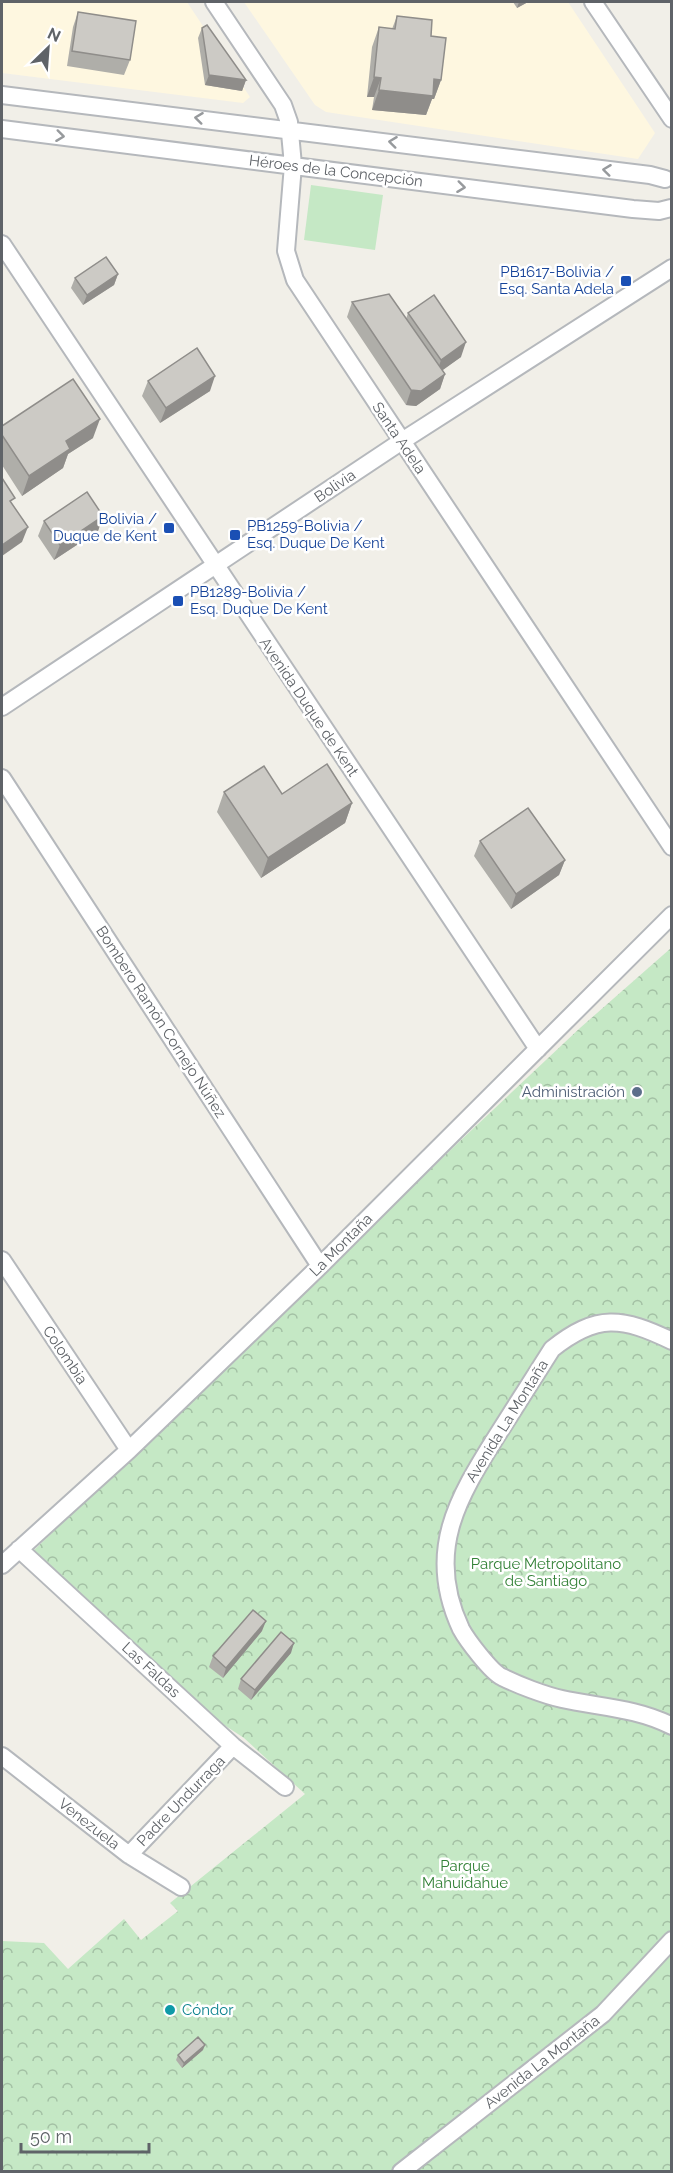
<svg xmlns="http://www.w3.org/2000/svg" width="673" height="2173" viewBox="0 0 673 2173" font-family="Raleway,sans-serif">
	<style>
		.commercial { fill: #fef7e0 }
		.grass { fill: #c5e8c5 }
		.forest { fill: url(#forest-crowns) }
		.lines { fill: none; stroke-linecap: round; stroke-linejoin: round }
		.minor-casing { stroke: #b5b8bc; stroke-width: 20 }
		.minor { stroke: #fff; stroke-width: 16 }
		.wall { fill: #afaea9 }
		.shaded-wall { fill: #8f8d8a }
		.building { fill: #cccac5; stroke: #8f8d8a; stroke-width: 1.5 }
		.oneway { stroke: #979a9d }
		.transit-dot { fill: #1a4fb4; stroke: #fff; stroke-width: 2 }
		.service-dot { fill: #5c6f8a; stroke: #fff; stroke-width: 2 }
		.culture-dot { fill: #0f9aa8; stroke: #fff; stroke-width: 2 }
		.labels { text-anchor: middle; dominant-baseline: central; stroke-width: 5; stroke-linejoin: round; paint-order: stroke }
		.street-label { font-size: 15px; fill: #5f6368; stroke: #fff }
		.transit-label { font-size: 15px; fill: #164399; stroke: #fff; text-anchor: end }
		.service-label { font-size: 15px; fill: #4e5e75; stroke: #fff; text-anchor: end }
		.park-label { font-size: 15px; fill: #348238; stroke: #fff }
		.culture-label { font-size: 15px; fill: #0d838f; stroke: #fff; text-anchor: start }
	</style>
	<defs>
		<pattern id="forest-crowns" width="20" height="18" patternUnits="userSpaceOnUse" patternTransform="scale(1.5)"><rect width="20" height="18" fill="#c5e8c5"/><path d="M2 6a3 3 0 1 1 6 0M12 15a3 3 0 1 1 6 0" fill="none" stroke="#a3c0a4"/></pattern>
	</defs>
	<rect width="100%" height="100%" fill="#f1efe8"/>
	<path class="commercial" d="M2,2H187L250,97L243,103L2,73Z
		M244,2H568L655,133L638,159L326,112L315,105Z"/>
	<path class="grass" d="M311,185L383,195L375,250L304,240Z"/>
	<path class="forest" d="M671,948V2171L2,2172V1941L44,1943L68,1969L124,1919L141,1940L178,1911L170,1903L305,1794L244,1738L206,1713L31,1553L460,1141L580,1028Z"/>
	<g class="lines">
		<g class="minor-casing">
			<path id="minor" d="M214,2L283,105L289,122L293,165L286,251L295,280L672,847
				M593,2L672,119
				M2,95L650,175L665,179
				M2,129L633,209L659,211L671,208
				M2,244L538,1049
				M2,707L402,441L672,268
				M2,778L320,1266
				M2,1260L129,1450
				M672,1341C622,1317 597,1313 552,1349C534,1377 516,1406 498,1434C457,1499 425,1552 461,1629C467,1640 491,1672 502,1677C518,1685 544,1695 562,1699C599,1707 637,1708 672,1726
				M19,1549L233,1746L285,1787
				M2,1565L129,1450L320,1266L672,915
				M2,1756L129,1855L181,1887
				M129,1855L233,1746
				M401,2172L603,2014L672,1940"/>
		</g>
		<use href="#minor" class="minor"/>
	</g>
	<path class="wall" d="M513,2H528L517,8Z
		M78,12L130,60L124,75L67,66L73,27Z
		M397,16L431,36L441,80L434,99H432L426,115L372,110L374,97H367L372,47L379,27L392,29Z
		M202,28L246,80L242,91L205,85L198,38Z
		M118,274L114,285L83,305L71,288L75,278Z
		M352,302L406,319L408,313L461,357L442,370L445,374L440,389L416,406L406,405L347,317Z
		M148,381L210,391L160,423L142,396Z
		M2,426L93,438L68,454L63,468L22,496L2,465Z
		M103,516L98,531L54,560L38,536L44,521Z
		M224,792L282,794L352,803L345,823L261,878L217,812Z
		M480,841L565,860L559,875L511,909L474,856Z
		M262,1631L223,1678L209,1667L213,1656Z
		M291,1653L251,1700L238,1689L241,1679Z
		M203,2050L182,2068L176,2060L178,2055Z"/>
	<path class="shaded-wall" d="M519,2H528L517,8Z
		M209,75L246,80L242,91L205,85Z
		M374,77L381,78L374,97H367Z
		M434,79L441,80L434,99H432L426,115L372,110L379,90Z
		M118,274L114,285L83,305L87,295Z
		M466,342L461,357L436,375L441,360Z
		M445,374L440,389L416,406L406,405L411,390Z
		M215,376L210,391L160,423L166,408Z
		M100,419L93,438L68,454L63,468L22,496L29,476L66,441Z
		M103,516L98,531L54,560L60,545Z
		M28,527L22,542L2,556V545Z
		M352,803L345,823L261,878L268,858Z
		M565,860L559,875L511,909L516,894Z
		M266,1621L262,1631L223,1678L226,1668Z
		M294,1643L291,1653L251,1700L255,1690Z
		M205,2045L203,2050L182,2068L184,2063Z"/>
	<path class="building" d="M78,12L136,21L130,60L72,51Z
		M397,16L432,20L431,36L446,38L441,80L434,79L433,96L379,90L381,78L374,77L379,27L395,29Z
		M207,25L246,80L209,75L202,28Z
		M106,257L118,274L87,295L75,278Z
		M389,294L445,374L421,391L411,390L352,302Z
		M434,295L466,342L441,360L408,313Z
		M197,348L215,376L166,408L148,381Z
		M73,379L100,419L66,441L70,449L29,476L2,435V426Z
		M2,478L15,498L10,501L28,527L2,545Z
		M87,492L103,516L60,545L44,521Z
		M327,764L352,803L268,858L224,792L264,766L282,794Z
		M528,808L565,860L516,894L480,841Z
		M253,1610L266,1621L226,1668L213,1656Z
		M281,1632L294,1643L255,1690L241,1679Z
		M198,2037L205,2045L184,2063L178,2055Z"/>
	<defs><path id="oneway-chevron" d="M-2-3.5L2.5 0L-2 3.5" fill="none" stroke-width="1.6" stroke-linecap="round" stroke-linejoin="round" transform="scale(1.5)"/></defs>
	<g class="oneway">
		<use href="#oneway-chevron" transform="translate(199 118) rotate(-173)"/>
		<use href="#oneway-chevron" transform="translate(60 136) rotate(7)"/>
		<use href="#oneway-chevron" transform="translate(393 142) rotate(-173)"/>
		<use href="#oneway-chevron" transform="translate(607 170) rotate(-173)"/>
		<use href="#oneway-chevron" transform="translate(461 187) rotate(7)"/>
	</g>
	<g class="transit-dot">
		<rect x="620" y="275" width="12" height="12" rx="3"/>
		<rect x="163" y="522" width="12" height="12" rx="3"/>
		<rect x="229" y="529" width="12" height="12" rx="3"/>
		<rect x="172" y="595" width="12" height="12" rx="3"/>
	</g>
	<circle class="service-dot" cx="637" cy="1092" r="6"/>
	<circle class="culture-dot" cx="170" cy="2010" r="6"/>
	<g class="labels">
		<g class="street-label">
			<text transform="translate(336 171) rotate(7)">Héroes de la Concepción</text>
			<text transform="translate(399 438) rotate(56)">Santa Adela</text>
			<text transform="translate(335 486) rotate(-34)">Bolivia</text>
			<text transform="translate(309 707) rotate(56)">Avenida Duque de Kent</text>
			<text transform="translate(161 1022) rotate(57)">Bombero Ramón Cornejo Núñez</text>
			<text transform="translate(341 1245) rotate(-45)">La Montaña</text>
			<text transform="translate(65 1355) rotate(56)">Colombia</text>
			<text transform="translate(507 1421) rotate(-58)">Avenida La Montaña</text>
			<text transform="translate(151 1670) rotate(43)">Las Faldas</text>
			<text transform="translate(181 1801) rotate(-46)">Padre Undurraga</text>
			<text transform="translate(89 1824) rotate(38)">Venezuela</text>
			<text transform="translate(542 2062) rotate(-38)">Avenida La Montaña</text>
		</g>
		<g class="transit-label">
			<text x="614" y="272">PB1617-Bolivia /<tspan x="614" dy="17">Esq. Santa Adela</tspan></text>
			<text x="157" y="519">Bolivia /<tspan x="157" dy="17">Duque de Kent</tspan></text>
			<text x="247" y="526" text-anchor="start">PB1259-Bolivia /<tspan x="247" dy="17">Esq. Duque De Kent</tspan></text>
			<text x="190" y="592" text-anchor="start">PB1289-Bolivia /<tspan x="190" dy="17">Esq. Duque De Kent</tspan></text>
		</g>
		<g class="service-label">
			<text x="625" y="1092">Administración</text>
		</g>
		<g class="park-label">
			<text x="546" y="1564">Parque Metropolitano<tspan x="546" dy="17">de Santiago</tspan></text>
			<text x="465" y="1866">Parque<tspan x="465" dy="17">Mahuidahue</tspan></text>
		</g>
		<g class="culture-label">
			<text x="182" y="2010">Cóndor</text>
		</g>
	</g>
	<rect width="673" height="2173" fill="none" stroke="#5f6368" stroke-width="6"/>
	<g transform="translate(48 48) rotate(25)" stroke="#ffffff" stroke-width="4.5" paint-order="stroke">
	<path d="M0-4.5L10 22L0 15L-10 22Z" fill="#5f6368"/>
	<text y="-9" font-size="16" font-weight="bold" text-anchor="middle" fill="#5f6368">N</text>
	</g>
	<path d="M21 2143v9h128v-9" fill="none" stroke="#5f6368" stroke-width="3"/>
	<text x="30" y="2143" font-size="18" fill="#5f6368" stroke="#ffffff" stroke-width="4.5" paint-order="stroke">50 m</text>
</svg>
